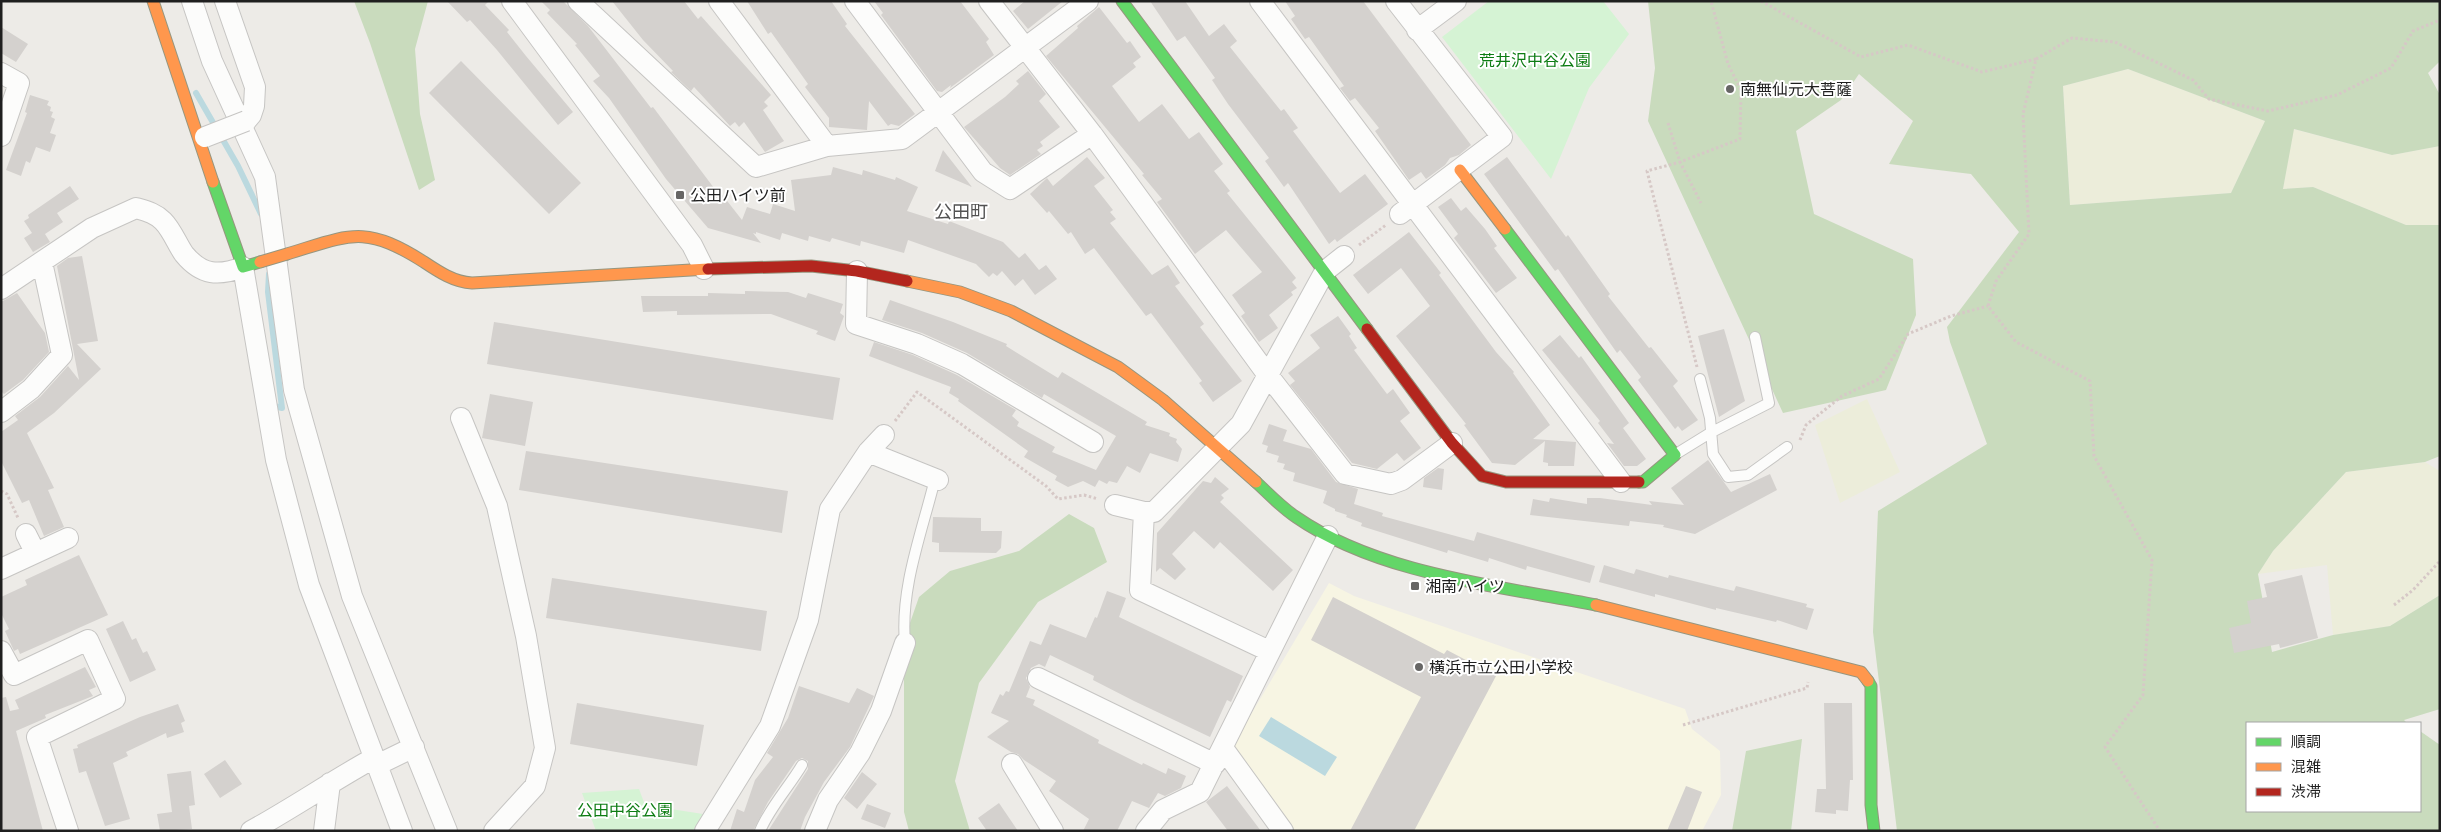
<svg xmlns="http://www.w3.org/2000/svg" width="2441" height="832" viewBox="0 0 2441 832" font-family="'Open Sans','Noto Sans JP',sans-serif">
	<style>
		.education { fill: #f7f5e3 }
		.farmland { fill: #ecedda }
		.forest { fill: #c9dbbd; fill-rule: evenodd }
		.park { fill: #d5f3d4 }
		.water { fill: #bbd9df }
		.lines { fill: none; stroke-linecap: round; stroke-linejoin: round }
		.stream { stroke: #bbd9df; stroke-width: 6 }
		.building { fill: #d4d1ce }
		.lane-casing { stroke: #c6c5c3; stroke-width: 12 }
		.street-casing { stroke: #c6c5c3; stroke-width: 22 }
		.fast-casing { stroke: #96967f; stroke-width: 13 }
		.slow-casing { stroke: #96967f; stroke-width: 13 }
		.jam-casing { stroke: #96967f; stroke-width: 13 }
		.path { stroke: #d6c8c6; stroke-width: 3; stroke-dasharray: 2.5 2.5; stroke-linecap: butt }
		.lane { stroke: #fcfcfb; stroke-width: 10 }
		.street { stroke: #fcfcfb; stroke-width: 20 }
		.fast { stroke: #63d668; stroke-width: 11 }
		.slow { stroke: #ff974d; stroke-width: 11 }
		.jam { stroke: #b3261e; stroke-width: 11 }
		.street-bridge-casing { stroke: #c6c5c3; stroke-width: 22; stroke-linecap: butt }
		.slow-bridge-casing { stroke: #96967f; stroke-width: 13; stroke-linecap: butt }
		.street-bridge { stroke: #fcfcfb; stroke-width: 20 }
		.slow-bridge { stroke: #ff974d; stroke-width: 11 }
		.poi-dot { fill: #676665; stroke: #fff; stroke-width: 2 }
		.labels { text-anchor: middle; dominant-baseline: central; stroke-width: 4; stroke-linejoin: round; paint-order: stroke }
		.park-label { font-size: 16px; fill: #0d7c13; stroke: #fff }
		.poi-label { font-size: 16px; fill: #1f1f1f; stroke: #fff; text-anchor: start }
		.neighbourhood-label { font-size: 18px; fill: #525252; stroke: #fff }
	</style>
	<rect width="100%" height="100%" fill="#edebe7"/>
	<path class="education" d="M1329,583L1354,596L1685,709L1692,729L1720,751L1721,795L1702,831H1291L1231,748Z"/>
	<path class="farmland" d="M2128,69L2265,121L2231,193L2070,205L2063,86Z
		M2293,129L2392,155L2440,146V225H2406L2313,187L2283,189Z
		M1867,399L1900,472L1840,503L1815,425Z
		M2425,462L2440,471V595L2390,626L2333,635L2327,565L2258,574L2273,551L2346,472Z"/>
	<path class="forest" d="M354,1H428L415,49L420,114L435,180L419,190L370,43Z
		M1648,1H2440V61L2428,73L2440,95V146L2392,155L2294,129L2283,189L2313,187L2406,225H2440V456L2425,462L2346,472L2273,551L2258,574L2272,652L2333,635L2390,626L2440,595V709L2404,720L2407,723H2247V811H2420V731L2440,745V831H1897L1873,632L1878,511L1987,444L1950,342L1947,327L2019,232L1971,174L1889,164L1913,121L1859,74L1841,100L1796,131L1814,214L1913,259L1916,315L1886,390L1783,413L1648,121L1655,68ZM2128,69L2265,121L2231,193L2070,205L2063,86Z
		M1069,514L1094,528L1107,562L1038,602L979,683L955,781L970,831H909L904,812V640L919,597L950,571L1019,551Z
		M1802,739L1791,831H1732L1746,751Z"/>
	<path class="park" d="M1489,1H1603L1629,34L1589,88L1551,179L1442,37Z
		M639,789L645,805L703,814L693,831H596L582,793Z"/>
	<path class="water" d="M1271,717L1337,757L1325,776L1259,736Z"/>
	<g class="lines">
		<path class="stream" d="M196,93L238,166L261,214
			M269,274L268,292L282,408L274,406"/>
	</g>
	<path class="building" d="M447,1H489L485,5L509,30L507,32L526,56L573,112L558,125L497,50L470,20L467,22Z
		M541,1H563L588,26L651,108L653,107L714,188H717L742,220L747,207L770,214L773,204L795,211L791,180L831,175L833,167L862,175L863,170L895,180L896,177L918,187L907,211L948,224L949,221L1003,242L1019,258L1025,253L1039,270L1046,265L1057,279L1035,295L1023,279L1015,286L1002,271L997,276L993,273L989,277L976,264L908,240L904,253L861,241L860,246L832,238L830,242L809,236L808,241L782,233L780,240L756,232V234L753,233L761,243L708,228L666,179L609,98L593,81L600,76L575,45L577,44L547,13L550,10Z
		M612,1H684L698,19L701,16L771,95L764,102L768,106L763,110L784,141L765,152L744,122L739,127L735,122L730,126L694,87L691,91L671,72L673,71L643,40Z
		M747,1H831L847,24L845,26L915,114L899,126L891,124L888,126L869,101L867,130L829,127V118L805,87L808,84L771,32L768,34Z
		M874,1H960L989,39L986,42L994,55L950,88L951,85L942,92L937,91L881,15L883,13Z
		M1025,1H1063L1028,29L1013,11Z
		M1150,1H1185L1209,36L1224,24L1237,41L1230,47L1281,111L1284,109L1298,128L1293,131L1340,193L1365,174L1388,204L1337,242L1335,239L1329,244L1288,183L1284,187L1265,161L1269,158L1228,104L1212,80L1215,78L1185,36L1177,41Z
		M1285,1H1363L1471,145L1459,155L1450,158L1445,165L1426,179L1421,172L1409,180L1375,131L1379,128L1355,98L1350,101L1340,88L1344,86L1309,37L1305,39L1291,19L1295,16Z
		M1099,7L1127,43L1130,41L1141,57L1133,63L1136,67L1112,86L1139,122L1162,104L1189,139L1199,132L1223,164L1214,171L1230,191L1227,193L1296,278L1292,282L1297,288L1291,292L1293,295L1269,315L1278,328L1259,342L1241,316L1245,313L1232,295L1262,272L1226,230L1195,254L1157,202L1162,199L1142,175L1144,174L1046,56L1078,28L1077,26Z
		M1,27L28,44L16,62L1,53Z
		M461,61L581,183L549,214L429,93Z
		M1028,71L1046,94L1039,101L1060,127L1040,142L1043,146L1037,150L1041,154L1010,175L1000,168L964,127L1005,97L1019,84L1016,81Z
		M30,95L49,101L47,105L51,107L50,111L53,112L51,117L55,119L50,133L56,135L50,152L36,147L30,163L26,161L21,176L6,170L27,113L25,112Z
		M943,150L972,187L935,171Z
		M1087,157L1105,178L1094,186L1113,210L1110,212L1116,219L1110,223L1152,275L1168,265L1180,283L1175,286L1204,324L1200,327L1242,381L1213,402L1199,383L1202,381L1151,313L1146,316L1094,248L1085,254L1071,232L1068,234L1049,211L1047,213L1030,194L1047,178L1053,186Z
		M1507,157L1566,237L1568,235L1610,294L1608,296L1649,348L1651,347L1678,381L1673,386L1698,420L1682,431L1678,426L1675,429L1638,380L1641,377L1620,350L1617,353L1558,269L1555,271L1484,174Z
		M70,186L79,199L57,213L63,222L45,234L50,242L33,252L24,238L32,233L24,221L29,218L28,215Z
		M1451,198L1461,211L1466,207L1485,229L1497,246L1494,248L1517,278L1496,293L1454,238L1458,234L1438,207Z
		M1409,232L1441,273L1439,275L1496,352L1514,372L1513,373L1550,425L1533,439L1576,442L1574,466H1548V463L1543,462L1545,441L1515,465L1492,463L1464,425L1466,424L1396,336L1430,306L1401,268L1368,294L1353,275Z
		M82,256L98,341L77,344L101,369L54,413L27,433L54,488L48,490L64,527L44,536L29,500L22,503L1,461V432L18,420L15,416L40,397L68,366L79,380L57,266L68,258Z
		M745,291L788,292L806,298L808,293L843,304L840,313L844,316L835,341L816,334L818,331L771,314L677,315V311L643,312L641,296H708V293L745,294Z
		M17,293L45,333L49,352L23,380L4,394L1,391V302Z
		M890,300L953,322L1007,344L1006,346L1058,378L1062,372L1147,422L1145,425L1170,433L1169,436L1177,439L1176,442L1182,449L1178,462L1150,453L1140,473L1127,466L1117,483L1109,481L1107,484L1099,480L1095,487L1083,481L1068,487L1055,480L1057,476L1024,457L1028,451L958,401L959,399L949,393L951,387L869,356L874,342L913,355L957,375L1016,410L1012,416L1019,422L1017,426L1055,447L1052,452L1096,470L1116,436L1044,394L1042,398L967,353L922,333L882,320Z
		M1338,316L1351,334L1349,336L1357,348L1354,350L1387,394L1393,389L1410,413L1400,421L1421,448L1404,461L1397,453L1377,469L1352,463L1290,385L1295,381L1288,373L1320,348L1310,335Z
		M494,322L840,378L833,420L487,364Z
		M1724,329L1745,401L1719,417L1698,336Z
		M1560,335L1579,358L1581,356L1629,423L1623,428L1646,459L1637,466H1624L1607,443L1614,444L1598,423L1600,421L1542,350Z
		M490,394L533,402L525,446L482,438Z
		M1269,424L1287,430L1283,441L1311,449L1336,482L1358,489L1354,504L1383,513L1382,516L1474,541L1477,532L1595,566L1590,583L1527,566L1526,570L1489,558L1488,562L1448,550L1447,553L1361,526L1362,523L1346,517L1347,515L1335,511V509L1323,503L1327,491L1293,481L1295,473L1283,469L1285,464L1277,462L1279,456L1266,452L1268,446L1262,444Z
		M526,451L788,491L782,533L519,490Z
		M1708,460L1731,492L1770,474L1777,490L1695,534L1663,527L1664,525L1630,521L1629,526L1530,515L1533,499L1549,502L1550,498L1587,504V498H1600L1652,505L1649,501L1684,505L1671,488Z
		M1438,468L1444,469L1442,490L1423,487L1424,478Z
		M1215,477L1229,489L1221,495L1224,498L1220,502L1293,570L1273,591L1220,542L1214,549L1194,531L1172,554L1186,569L1175,580L1160,568L1156,572L1157,533L1203,481L1211,483Z
		M933,517L981,518V531H1002L1001,548L996,553L939,552V543L932,542Z
		M79,555L108,615L20,654L18,649L14,651L5,631L9,629L1,613V597L27,585L25,580Z
		M1604,565L1634,574L1636,569L1668,578L1669,575L1734,591L1736,586L1807,604L1806,607L1814,609L1807,630L1777,620L1776,622L1716,608V610L1655,594V597L1599,582Z
		M2302,575L2318,638L2280,648L2279,644L2234,653L2229,628L2251,623L2247,601L2267,597L2264,584Z
		M552,578L767,611L761,651L546,618Z
		M1107,591L1126,598L1119,617L1243,676L1231,702L1227,700L1210,737L1134,701L1093,680L1094,676L1050,655L1045,667L1039,664L1031,668L1026,678L1030,687L1026,697L1035,700L1033,705L1099,740L1098,743L1142,765L1143,763L1166,774L1168,768L1186,776L1181,788L1165,796L1158,793L1149,808L1132,801L1117,831H1083L1089,819L1049,791L1056,781L1024,760L1018,754L1011,752L987,737L1009,721L991,713L1000,694L1003,696L1006,691L1009,692L1030,641L1041,645L1050,624L1086,638L1095,617L1097,618Z
		M1333,597L1444,654L1447,650L1496,676L1414,831H1350L1421,697L1311,640Z
		M123,621L132,640L136,638L143,653L147,651L156,670L130,682L106,629Z
		M85,667L96,687L89,690L93,696L45,715L46,718L16,731L43,831H1V698L6,697L10,711L19,709L15,700Z
		M799,686L849,703L857,688L874,696L850,747L824,782L805,817L800,831H768L808,769V761L802,758L796,761L768,802L753,831H730L737,809L744,812L755,780L773,757L767,753L788,718Z
		M577,703L704,725L697,766L570,744Z
		M1824,703H1852L1853,780H1850L1848,811L1836,810V814L1815,812L1817,789H1826Z
		M178,704L185,721L181,723L184,732L167,738L166,733L126,752L128,756L113,763L130,819L105,826L86,771L79,773L73,749L78,748L77,745L140,717Z
		M225,760L242,784L220,798L204,774Z
		M191,771L195,805L189,806L192,829L160,831L157,814L172,812L167,774Z
		M862,772L877,784L857,809L844,798Z
		M1227,786L1261,831H1228L1206,802Z
		M1686,786L1702,792L1687,831H1667Z
		M999,803L1018,831H987L978,818Z
		M867,804L891,813L885,828L861,819Z"/>
	<g class="lines">
		<g class="lane-casing">
			<path id="lane" d="M1700,379L1710,418L1713,454L1728,477L1748,475L1787,447
				M1676,454L1710,433L1769,403L1755,337
				M905,643C900,588 922,532 935,479
				M760,831C770,807 789,787 802,765"/>
		</g>
		<g class="street-casing">
			<path id="street" d="M192,1L212,61L265,177L294,390L352,596L447,831
				M225,1L255,87L254,106L251,115L246,121
				M512,1L692,245L704,269
				M578,1L756,167L827,146L902,139L1088,1
				M719,1L827,146
				M855,1L983,172L1010,189L1092,134
				M989,1L1092,134L1267,374L1345,474L1391,484L1402,480L1452,443
				M1260,1L1621,482
				M1396,1L1502,137L1400,214
				M1417,30L1456,1
				M1,73L19,83L1,136
				M857,271L856,324L917,344L962,364L1093,442
				M1,289L92,228L136,208C146,211 155,213 163,221C172,230 177,244 184,254C202,276 219,276 243,267L276,460L309,585L402,831
				M1,412L31,389L62,355L42,262
				M461,418L497,506L526,636L545,748L535,786L494,831
				M868,452L938,480
				M1115,505L1144,512
				M26,534L35,552
				M1,569L68,538
				M1,651L14,675L88,640L115,699L37,737L68,831
				M1269,651L1140,590L1144,512H1154L1241,424L1325,271L1344,256
				M1038,678L1215,764
				M1223,748L1283,831
				M1012,764L1053,831
				M377,765L414,747
				M251,831C293,808 332,781 374,758
				M324,831L330,783
				M705,831L770,726L808,620L830,509L868,452L884,435
				M815,831L828,800L860,753L881,711L905,643
				M1146,831L1163,810L1200,792L1328,536"/>
		</g>
		<g class="fast-casing">
			<path id="fast" d="M1122,1L1367,329
				M213,182L243,267L260,262
				M1505,229L1675,455L1643,482H1639
				M1256,482C1269,494 1281,507 1296,517C1378,574 1499,586 1596,605
				M1868,681L1871,686V805L1874,831"/>
		</g>
		<g class="slow-casing">
			<path id="slow" d="M153,1L213,182
				M1460,170L1505,229
				M287,254C350,235 364,224 424,262C439,272 454,282 472,283L708,269
				M907,281L960,292L1011,311L1118,367L1163,400L1256,482
				M1596,605L1861,672L1868,681"/>
		</g>
		<g class="jam-casing">
			<path id="jam" d="M708,269L811,266L857,271L907,281
				M1367,329L1452,443L1482,476L1506,482H1639"/>
		</g>
		<path class="path" d="M1761,1L1861,57L1908,45L1982,72L2036,59L2023,114L2029,234L1996,281L1988,306L2016,342L2090,381L2094,456L2152,560L2143,695L2105,747L2160,831
			M2036,59L2072,38L2115,42L2193,80L2209,99L2268,111L2337,95L2391,68L2413,31L2440,20
			M1668,123L1680,162L1701,203
			M1359,245L1386,225
			M1697,367L1647,171L1680,162L1740,139L1741,90L1728,64L1711,1
			M895,421L917,392L1046,486L1058,499L1084,495L1098,499
			M1800,440L1806,425L1842,396L1879,379L1908,334L1951,316L1988,306
			M1,491L7,494L18,518
			M2394,605L2413,590L2440,561
			M1683,725L1807,688L1808,682"/>
		<use href="#lane" class="lane"/>
		<use href="#street" class="street"/>
		<use href="#fast" class="fast"/>
		<use href="#slow" class="slow"/>
		<use href="#jam" class="jam"/>
		<g class="street-bridge-casing">
			<path id="street-bridge" d="M205,137L246,121"/>
		</g>
		<g class="slow-bridge-casing">
			<path id="slow-bridge" d="M260,262L287,254"/>
		</g>
		<use href="#street-bridge" class="street-bridge"/>
		<use href="#slow-bridge" class="slow-bridge"/>
	</g>
	<g class="poi-dot">
		<circle cx="1730" cy="89" r="5"/>
		<rect x="675" y="190" width="10" height="10" rx="2.5"/>
		<rect x="1410" y="581" width="10" height="10" rx="2.5"/>
		<circle cx="1419" cy="667" r="5"/>
	</g>
	<g class="labels">
		<g class="park-label">
			<text x="1535" y="60">荒井沢中谷公園</text>
			<text x="625" y="810">公田中谷公園</text>
		</g>
		<g class="poi-label">
			<text x="1740" y="89">南無仙元大菩薩</text>
			<text x="690" y="195">公田ハイツ前</text>
			<text x="1425" y="586">湘南ハイツ</text>
			<text x="1429" y="667">横浜市立公田小学校</text>
		</g>
		<g class="neighbourhood-label">
			<text x="961" y="211">公田町</text>
		</g>
	</g>
	<rect width="2441" height="832" fill="none" stroke="#1f1f1f" stroke-width="5"/>
	<rect x="2246" y="722" width="175" height="90" fill="#ffffff" stroke="#a5a5a5"/>
	<rect x="2256" y="738" width="25" height="8" fill="#63d668" stroke="#a5a5a5"/>
	<text x="2291" y="747" font-size="15" fill="#1f1f1f">順調</text>
	<rect x="2256" y="763" width="25" height="8" fill="#ff974d" stroke="#a5a5a5"/>
	<text x="2291" y="772" font-size="15" fill="#1f1f1f">混雑</text>
	<rect x="2256" y="788" width="25" height="8" fill="#b3261e" stroke="#a5a5a5"/>
	<text x="2291" y="797" font-size="15" fill="#1f1f1f">渋滞</text>
</svg>
